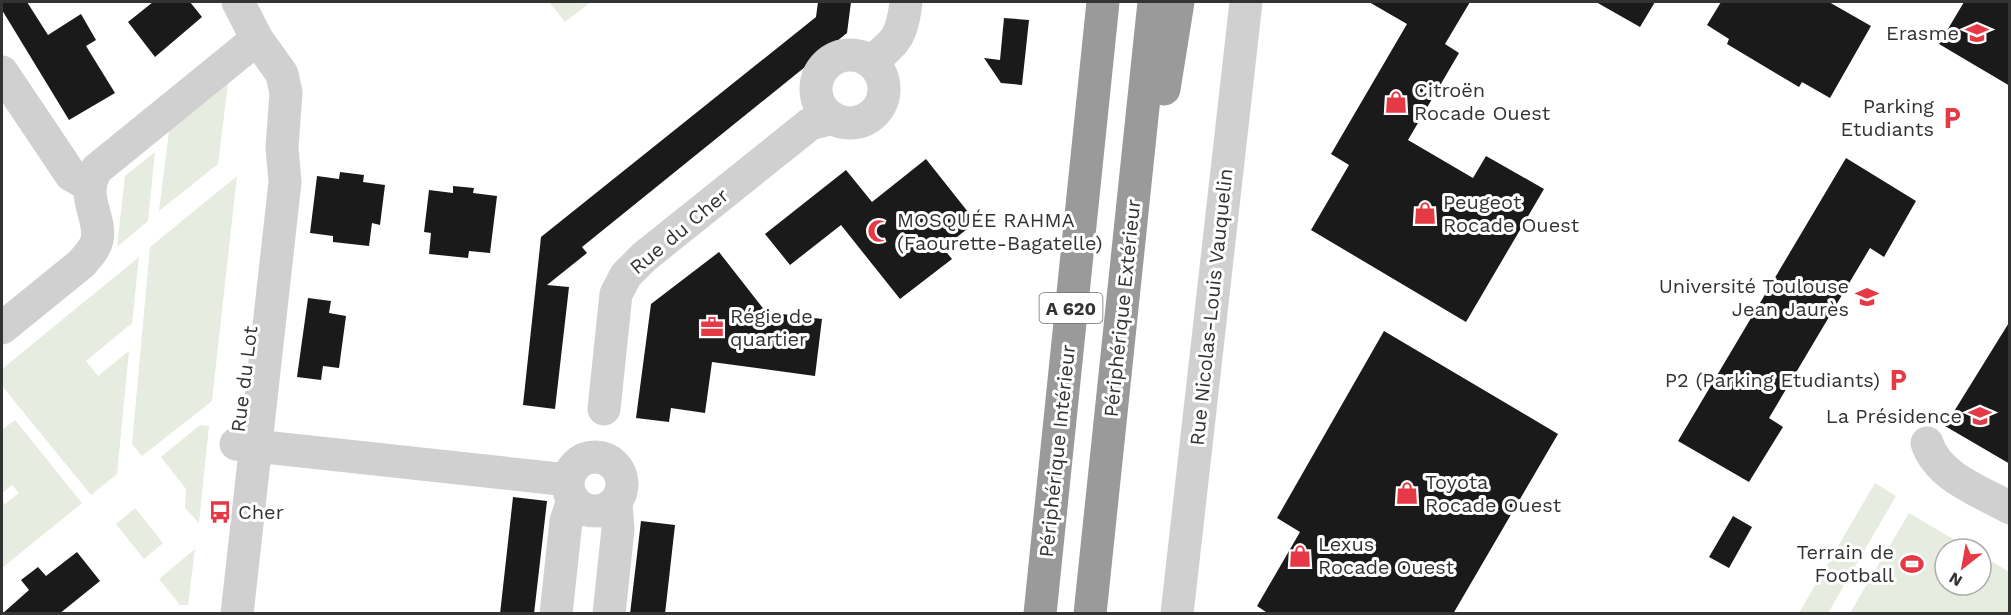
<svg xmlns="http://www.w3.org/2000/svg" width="2011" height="615" viewBox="0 0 2011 615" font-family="'Work Sans',sans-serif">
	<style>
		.green { fill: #e6ecdf }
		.building { fill: #1a1a1a }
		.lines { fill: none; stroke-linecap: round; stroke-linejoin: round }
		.minor { stroke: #d0d0d0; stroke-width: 33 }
		.highway { stroke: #9a9a9a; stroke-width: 33 }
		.labels { text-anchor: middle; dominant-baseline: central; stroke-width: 6; stroke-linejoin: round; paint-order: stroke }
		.shield { fill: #fff; stroke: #707070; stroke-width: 1.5 }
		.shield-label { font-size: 18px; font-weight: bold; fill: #333 }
		.poi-label { font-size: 20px; fill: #333; stroke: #fff; text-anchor: start }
		.street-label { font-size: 20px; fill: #333; stroke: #fff }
	</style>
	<rect width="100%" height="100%" fill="#fff"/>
	<path class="green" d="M549,2H591L565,22Z
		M228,84L218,164L159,211L169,131Z
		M155,152L148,221L117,247L125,176Z
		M237,176L212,401L142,456L132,444L150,247Z
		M139,257L132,323L86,361L98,376L129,351L117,474L91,495L2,386V369Z
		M15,420L82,503L2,568V501L5,504L19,493L12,485L2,493V430Z
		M200,425L209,426L199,523L185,508L186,489L161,457Z
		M1875,483L1896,496L1828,613H1799Z
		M135,508L163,543L144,559L116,524Z
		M1909,513L1970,549H1945V585H1981V555L2009,572V613H1850Z
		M195,549L188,605H180L159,579Z"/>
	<path class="building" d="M2,2H27L48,35L81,14L96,40L86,46L115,93L69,120L2,10Z
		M153,2H190L202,17L155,57L128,22Z
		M818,2H851L847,33L582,247L587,253L547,285L569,287L555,409L523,405L541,237L816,17Z
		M1369,2H1470L1445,44L1459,53L1408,140L1473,178L1486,156L1544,189L1466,322L1311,230L1349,165L1331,154L1407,24Z
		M1596,2H1655L1640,27Z
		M1721,2H1829L1871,26L1830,98L1802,82L1799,87L1727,44L1729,39L1707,25Z
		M1964,2H2010V86L1939,44Z
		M1004,18L1029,20L1022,85L1001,83L984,58L1000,60Z
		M1846,158L1916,201L1884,257L1870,248L1769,418L1783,427L1749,482L1678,441Z
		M926,159L976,222L943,248L952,259L900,299L841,225L790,265L765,234L846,170L872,202Z
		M340,172L364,175L363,182L385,185L380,225L372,223L369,246L333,242V236L310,233L317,176L339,179Z
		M453,186L474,188L473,193L497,196L490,253L469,251L468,258L429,254L431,233L424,232L429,190L453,193Z
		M719,252L766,312L822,319L815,376L712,362L705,413L671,408L669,422L636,418L651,304Z
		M308,298L331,301L329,313L346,316L339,368L323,366L321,380L297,377Z
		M2010,321V464L1945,426Z
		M1384,331L1558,434L1453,614H1269L1257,606L1300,532L1277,518Z
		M513,497L547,501L534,614H500Z
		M1733,516L1752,527L1729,568L1709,557Z
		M641,521L675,525L665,614H630Z
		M77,552L100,581L59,614H2L29,590L21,580L38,567L46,576Z"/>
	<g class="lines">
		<path class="minor" d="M816 89a34 34 0 1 1 68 0a34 34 0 1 1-68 0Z
			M871,62C897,41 902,36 906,2
			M2,72L71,175L90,186
			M2,328L81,264C87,257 95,249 97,240C102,217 79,196 97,169L257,39
			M604,409L616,294L626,275L644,257L810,124L833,118
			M1927,443C1938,477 1980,491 2010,508
			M236,444L568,480
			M568 484a27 27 0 1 1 54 0a27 27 0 1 1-54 0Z
			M237,614L285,182L282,147L286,93L282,74L257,39L238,2
			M556,614L566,521L573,500
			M609,614L618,529L616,503
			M1177,614L1246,2"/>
		<path class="highway" d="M1164,89L1178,2
			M1040,614L1103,2
			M1090,614L1154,2"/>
	</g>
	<defs>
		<g id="university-bare" transform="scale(1.8)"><path d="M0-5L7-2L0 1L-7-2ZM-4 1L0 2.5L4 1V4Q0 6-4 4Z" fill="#e63946" stroke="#fff" stroke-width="2.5" paint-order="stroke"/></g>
		<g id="shop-bare" transform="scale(1.8)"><path d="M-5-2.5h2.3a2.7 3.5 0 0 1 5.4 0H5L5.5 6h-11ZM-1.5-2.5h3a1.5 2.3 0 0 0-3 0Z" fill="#e63946" stroke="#fff" stroke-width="2.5" paint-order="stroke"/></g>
		<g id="parking-bare" transform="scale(1.8)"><path d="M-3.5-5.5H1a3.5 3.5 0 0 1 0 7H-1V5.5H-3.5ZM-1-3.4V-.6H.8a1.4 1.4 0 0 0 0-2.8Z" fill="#e63946" stroke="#fff" stroke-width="2.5" paint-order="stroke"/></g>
		<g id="mosque-bare" transform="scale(1.8)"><path d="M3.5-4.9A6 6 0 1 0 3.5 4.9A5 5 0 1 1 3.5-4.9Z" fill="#e63946" stroke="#fff" stroke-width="2.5" paint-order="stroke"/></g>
		<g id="office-bare" transform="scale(1.8)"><path d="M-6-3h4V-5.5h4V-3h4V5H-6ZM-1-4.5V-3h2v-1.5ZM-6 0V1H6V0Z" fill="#e63946" stroke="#fff" stroke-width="2.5" paint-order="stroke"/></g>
		<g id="bus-bare" transform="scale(1.8)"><path d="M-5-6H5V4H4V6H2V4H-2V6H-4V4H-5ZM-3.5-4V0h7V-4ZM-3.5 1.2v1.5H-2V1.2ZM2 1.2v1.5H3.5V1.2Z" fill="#e63946" stroke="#fff" stroke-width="2.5" paint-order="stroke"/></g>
		<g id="stadium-bare" transform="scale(1.8)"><path d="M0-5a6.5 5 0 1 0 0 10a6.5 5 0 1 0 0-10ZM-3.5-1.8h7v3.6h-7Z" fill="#e63946" stroke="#fff" stroke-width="2.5" paint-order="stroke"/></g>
	</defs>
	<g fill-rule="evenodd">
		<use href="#university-bare" x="1977" y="33"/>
		<use href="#shop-bare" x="1396" y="102"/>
		<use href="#parking-bare" x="1952" y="118"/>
		<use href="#shop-bare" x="1425" y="213"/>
		<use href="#mosque-bare" x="879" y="231"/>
		<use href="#university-bare" x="1867" y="297"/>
		<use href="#office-bare" x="712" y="327"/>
		<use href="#parking-bare" x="1898" y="380"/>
		<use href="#university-bare" x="1980" y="416"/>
		<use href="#shop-bare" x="1407" y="493"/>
		<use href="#bus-bare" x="220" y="512"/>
		<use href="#shop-bare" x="1300" y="556"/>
		<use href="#stadium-bare" x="1912" y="564"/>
	</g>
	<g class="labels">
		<rect class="shield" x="1039.5" y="293" width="63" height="30" rx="4.5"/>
		<g class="shield-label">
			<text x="1071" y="308">A 620</text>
		</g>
		<g class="poi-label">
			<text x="1959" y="33" text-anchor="end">Erasme</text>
			<text x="1414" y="90">Citroën<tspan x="1414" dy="23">Rocade Ouest</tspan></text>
			<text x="1934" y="106" text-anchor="end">Parking<tspan x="1934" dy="23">Etudiants</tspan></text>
			<text x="1443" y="202">Peugeot<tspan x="1443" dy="23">Rocade Ouest</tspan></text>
			<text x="897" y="220">MOSQUÉE RAHMA<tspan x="897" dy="23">(Faourette-Bagatelle)</tspan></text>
			<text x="1849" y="286" text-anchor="end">Université Toulouse<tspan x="1849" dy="23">Jean Jaurès</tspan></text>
			<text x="730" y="316">Régie de<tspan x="730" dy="23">quartier</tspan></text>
			<text x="1880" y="380" text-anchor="end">P2 (Parking Etudiants)</text>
			<text x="1962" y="416" text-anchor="end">La Présidence</text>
			<text x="1425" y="482">Toyota<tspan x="1425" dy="23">Rocade Ouest</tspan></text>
			<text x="238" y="512">Cher</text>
			<text x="1318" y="544">Lexus<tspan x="1318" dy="23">Rocade Ouest</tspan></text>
			<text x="1894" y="552" text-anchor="end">Terrain de<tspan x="1894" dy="23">Football</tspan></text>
		</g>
		<g class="street-label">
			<text transform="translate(679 231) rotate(-40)">Rue du Cher</text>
			<text transform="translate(1211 307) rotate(-84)">Rue Nicolas-Louis Vauquelin</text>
			<text transform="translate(1122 308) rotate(-84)">Périphérique Extérieur</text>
			<text transform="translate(244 379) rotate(-83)">Rue du Lot</text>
			<text transform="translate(1057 451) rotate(-84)">Périphérique Intérieur</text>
		</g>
	</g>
	<rect width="2011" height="615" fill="none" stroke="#333333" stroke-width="6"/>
	<g transform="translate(1963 567) rotate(211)"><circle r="28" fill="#ffffff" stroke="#adadad" stroke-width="1.5"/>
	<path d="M0-4.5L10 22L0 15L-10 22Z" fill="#e63946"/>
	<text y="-9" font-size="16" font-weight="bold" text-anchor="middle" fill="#333333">N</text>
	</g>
</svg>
